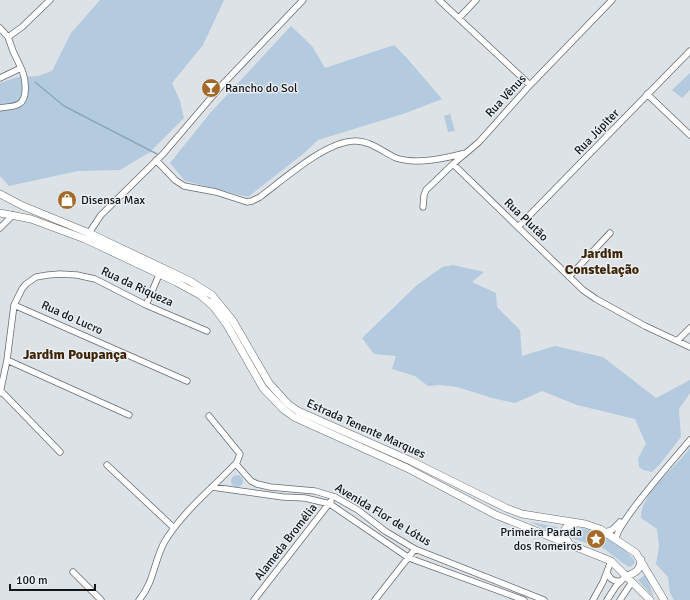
<svg xmlns="http://www.w3.org/2000/svg" width="690" height="600" viewBox="0 0 690 600" font-family="Signika,sans-serif">
	<style>
		.green { fill: #b3cadf }
		.lines { fill: none; stroke-linecap: round; stroke-linejoin: round }
		.stream { stroke: #8da7be; stroke-width: 1.5 }
		.minor-casing { stroke: #676c70; stroke-width: 7 }
		.major-casing { stroke: #676c70; stroke-width: 8 }
		.minor { stroke: #fff; stroke-width: 5.5 }
		.major { stroke: #fff; stroke-width: 7 }
		.labels { text-anchor: middle; dominant-baseline: central; stroke-width: 3; stroke-linejoin: round; paint-order: stroke }
		.poi-label { font-size: 12px; fill: #121415; stroke: #eaeff4; text-anchor: start }
		.street-label { font-size: 12px; fill: #121415; stroke: #eaeff4 }
		.quarter-label { font-size: 14px; font-weight: bold; fill: #3e2303; stroke: #eaeff4 }
	</style>
	<rect width="100%" height="100%" fill="#dde2e7"/>
	<path class="green" d="M100,0H224L203,45L172,83L180,101L184,118L150,152L120,170L78,171L9,186L0,176V83L17,77L38,76L52,71L71,33Z
		M291,26L312,46L325,68L394,45L406,57L442,99L406,113L318,140L303,154L248,197L185,181L170,163L211,112Z
		M690,73V90L682,98L672,90Z
		M450,114L455,131L448,132L444,116Z
		M453,265L484,272L472,282L496,293L497,307L520,330L522,356L555,346L603,357L656,398L690,380V393L679,409L681,437L660,464L652,472L643,470L639,467L638,458L646,444L635,419L577,405L542,391L515,403L492,398L457,387L440,385L428,386L415,376L392,369L396,356L374,354L362,338L416,286L442,267Z
		M690,448V600H674L670,593L668,577L656,564L659,547L657,529L641,518C639,495 677,466 690,448Z
		M231 481a6 6 0 1 1 12 0a6 6 0 1 1-12 0Z
		M530,522L558,527L555,533Z
		M570,528C575,528 580,528 585,529C597,531 634,552 635,563L630,567L627,566L603,548L574,539L566,533Z
		M646,574L654,598L638,580Z"/>
	<g class="lines">
		<path class="stream" d="M35,82L64,106L157,154"/>
		<g class="minor-casing">
			<path id="minor" d="M439,0L530,85
				M459,18L476,0
				M0,28L8,37
				M8,37L22,27L50,0
				M0,78L21,68L13,51L8,37
				M647,94L690,135
				M0,108C6,107 14,107 19,104C29,98 25,76 21,68
				M156,160L175,180L184,186L216,192L247,202L252,201L260,197C284,179 325,142 354,141C369,140 383,152 396,158C417,165 446,158 466,153
				M453,164L583,290L596,299L645,326L690,347
				M423,207L424,195L426,190L453,164L479,142L530,85L612,0
				M518,227L690,51
				M0,228L13,215
				M89,233L101,215L163,154L222,85L303,0
				M569,277L610,233
				M14,305L187,381
				M146,305L159,275
				M678,340L690,328
				M7,360L129,415
				M1,391L60,452
				M0,393L7,360L14,305L22,289L26,284L36,277L48,275L60,274L77,275L95,279L146,305L207,331
				M236,464L251,481L257,484L270,487L315,491L335,497L358,510L385,531L415,549L544,600
				M107,465L174,528
				M212,487L283,497L305,498L330,504L409,558L524,600
				M605,532L612,530L620,522
				M616,539C617,522 676,457 690,440
				M73,572L101,600
				M607,572C609,578 613,582 620,581
				M139,600C154,583 154,560 165,541C184,510 213,488 237,462L240,454L209,416
				M254,600L331,501
				M375,600L415,549
				M593,600L603,582L611,561
				M607,600L616,586L626,576
				M620,600L632,582"/>
		</g>
		<g class="major-casing">
			<path id="major" d="M0,194L23,206L89,233L190,281L212,295L233,321L269,383L288,404L298,411L411,461L506,508L522,514L585,524L600,529L636,553L664,600
				M0,213L31,219L85,239L176,282L200,295L213,306L227,325L263,388L283,409L294,417L407,468L496,515L611,561L650,600
				M569,543C561,532 561,528 575,524
				M626,576C636,573 640,570 641,560"/>
		</g>
		<use href="#minor" class="minor"/>
		<use href="#major" class="major"/>
	</g>
	<defs>
		<g id="bar-disc" transform="scale(1)"><circle r="9.5" fill="#a46a29" stroke="#eaeff4"/><path d="M-6-5H6L.8 .8V4.5H3.5V6h-7V4.5H-.8V.8Z" fill="#fff"/></g>
		<g id="shop-disc" transform="scale(1)"><circle r="9.5" fill="#a46a29" stroke="#eaeff4"/><path d="M-5-2.5h2.3a2.7 3.5 0 0 1 5.4 0H5L5.5 6h-11ZM-1.5-2.5h3a1.5 2.3 0 0 0-3 0Z" fill="#fff"/></g>
		<g id="sight-disc" transform="scale(1)"><circle r="9.5" fill="#a46a29" stroke="#eaeff4"/><path d="M0-6L1.8-2.2L6-1.7L2.9 1.2L3.7 5.4L0 3.3L-3.7 5.4L-2.9 1.2L-6-1.7L-1.8-2.2Z" fill="#fff"/></g>
	</defs>
	<g fill-rule="evenodd">
		<use href="#bar-disc" x="211" y="88"/>
		<use href="#shop-disc" x="67" y="200"/>
		<use href="#sight-disc" x="596" y="539"/>
	</g>
	<g class="labels">
		<g class="poi-label">
			<text x="225" y="88">Rancho do Sol</text>
			<text x="81" y="200">Disensa Max</text>
			<text x="582" y="532" text-anchor="end">Primeira Parada<tspan x="582" dy="14">dos Romeiros</tspan></text>
		</g>
		<g class="street-label">
			<text transform="translate(506 96) rotate(-47)">Rua Vênus</text>
			<text transform="translate(597 132) rotate(-46)">Rua Júpiter</text>
			<text transform="translate(526 220) rotate(44)">Rua Plutão</text>
			<text transform="translate(137 287) rotate(25)">Rua da Riqueza</text>
			<text transform="translate(72 318) rotate(24)">Rua do Lucro</text>
			<text transform="translate(366 429) rotate(24)">Estrada Tenente Marques</text>
			<text transform="translate(383 515) rotate(31)">Avenida Flor de Lótus</text>
			<text transform="translate(286 542) rotate(-52)">Alameda Bromélia</text>
		</g>
		<g class="quarter-label">
			<text x="602" y="253">Jardim<tspan x="602" dy="16">Constelação</tspan></text>
			<text x="75" y="354">Jardim Poupança</text>
		</g>
	</g>
	<path d="M10 584v6h85v-6" fill="none" stroke="#121415" stroke-width="2"/>
	<text x="16" y="584" font-size="12" fill="#121415" stroke="#eaeff4" stroke-width="3" paint-order="stroke">100 m</text>
</svg>
